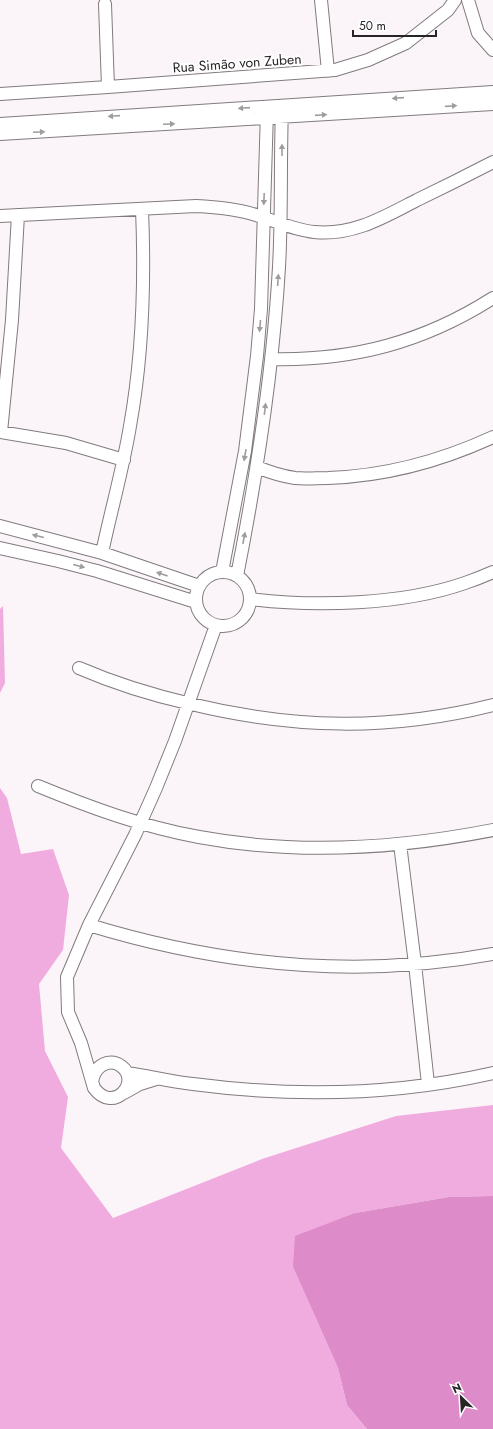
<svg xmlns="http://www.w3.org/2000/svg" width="493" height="1429" viewBox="0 0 493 1429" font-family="Jost,sans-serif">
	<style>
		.green { fill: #f1acdf }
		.water { fill: #dd8bc9 }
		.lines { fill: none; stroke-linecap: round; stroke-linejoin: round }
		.street-casing { stroke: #817b7f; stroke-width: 14 }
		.street { stroke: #fff; stroke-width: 12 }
		.oneway { fill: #9e9c9d }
		.labels { text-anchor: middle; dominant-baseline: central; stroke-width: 4; stroke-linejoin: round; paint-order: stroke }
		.street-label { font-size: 14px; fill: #272426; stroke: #fff }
	</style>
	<rect width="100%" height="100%" fill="#fbf4f9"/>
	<path class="green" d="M3,606L5,683L0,693V609Z
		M0,788L7,798L21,854L53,849L69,895L63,950L39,984L45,1051L68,1097L61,1148L113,1218L262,1159L396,1116L493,1105V1196L449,1197L355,1213L293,1267L338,1368L347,1405L367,1429H0Z"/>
	<path class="water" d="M493,1196V1429H367L347,1405L338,1368L293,1267L295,1236L355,1213L449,1197Z"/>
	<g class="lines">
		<g class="street-casing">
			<path id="street" d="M321,0L328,71
				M468,0L478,33L493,50
				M105,4L108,87
				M0,94L108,87L335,70L368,60L406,43L448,10L455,0
				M0,124L493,92
				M0,134L493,104
				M0,216L196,206C216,207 237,209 256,215C275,221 294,230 314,232C353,236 384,217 417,200C442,188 468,175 493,162
				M271,359C353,361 424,342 493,298
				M0,432L66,443L124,460
				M1,432L12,320L18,215
				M257,467C269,472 281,476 295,478C305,479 317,478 328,478C386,476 441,461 493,437
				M0,526L102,553L199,586
				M0,548L58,561L97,571L196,602
				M102,553C111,510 123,469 130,426C143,354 145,281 142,209
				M222,572L245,451L257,356L261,309L267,111
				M196 599a27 27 0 1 1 54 0a27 27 0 1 1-54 0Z
				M237,576C257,474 273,371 279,267C282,214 280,162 282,109
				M250,599C315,607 402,605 465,583C474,580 484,576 493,572
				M79,668C116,684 152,695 191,704C294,729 390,731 493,705
				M38,786C89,807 143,827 199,837C296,855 396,849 493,830
				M400,844L415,964L428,1084
				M89,925C220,965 358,979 493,954
				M127,1073C149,1076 171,1082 193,1084C292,1097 396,1095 493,1073
				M92,1081C94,1073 97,1066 107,1063C112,1062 117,1063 121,1066C142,1081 114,1115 94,1088L81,1043L68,1012L67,977L89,925L135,835L156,788L175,741L216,625
				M124,1093L140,1084L156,1079"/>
		</g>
		<use href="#street" class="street"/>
	</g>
	<defs><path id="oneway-solid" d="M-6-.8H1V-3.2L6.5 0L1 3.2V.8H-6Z"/></defs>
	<g class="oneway">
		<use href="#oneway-solid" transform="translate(398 98) rotate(176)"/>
		<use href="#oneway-solid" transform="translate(451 106) rotate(-4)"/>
		<use href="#oneway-solid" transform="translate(244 108) rotate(176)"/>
		<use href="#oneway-solid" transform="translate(321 115) rotate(-4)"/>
		<use href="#oneway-solid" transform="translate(114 116) rotate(176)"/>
		<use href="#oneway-solid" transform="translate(169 124) rotate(-3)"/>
		<use href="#oneway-solid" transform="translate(39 132) rotate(-3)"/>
		<use href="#oneway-solid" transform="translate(282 150) rotate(-90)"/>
		<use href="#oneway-solid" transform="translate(264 199) rotate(92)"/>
		<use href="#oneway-solid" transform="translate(278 280) rotate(-86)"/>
		<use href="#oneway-solid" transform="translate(260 326) rotate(95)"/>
		<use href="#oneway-solid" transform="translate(265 409) rotate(-83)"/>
		<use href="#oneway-solid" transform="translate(245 455) rotate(100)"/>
		<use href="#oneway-solid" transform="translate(38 536) rotate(-166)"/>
		<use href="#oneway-solid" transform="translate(244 538) rotate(-79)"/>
		<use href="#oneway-solid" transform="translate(79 566) rotate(15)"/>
		<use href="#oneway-solid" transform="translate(162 574) rotate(-161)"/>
	</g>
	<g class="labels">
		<g class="street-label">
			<text transform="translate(237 63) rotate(-4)">Rua Simão von Zuben</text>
		</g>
	</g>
	<g transform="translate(461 1397) rotate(335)" stroke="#ffffff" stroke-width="3" paint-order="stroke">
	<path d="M0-3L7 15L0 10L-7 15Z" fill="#272426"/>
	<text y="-6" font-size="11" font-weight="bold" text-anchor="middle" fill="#272426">N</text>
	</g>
	<path d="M353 30v6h83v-6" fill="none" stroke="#272426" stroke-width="2"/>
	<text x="359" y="30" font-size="12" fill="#272426" stroke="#ffffff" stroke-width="3" paint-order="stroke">50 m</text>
</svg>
